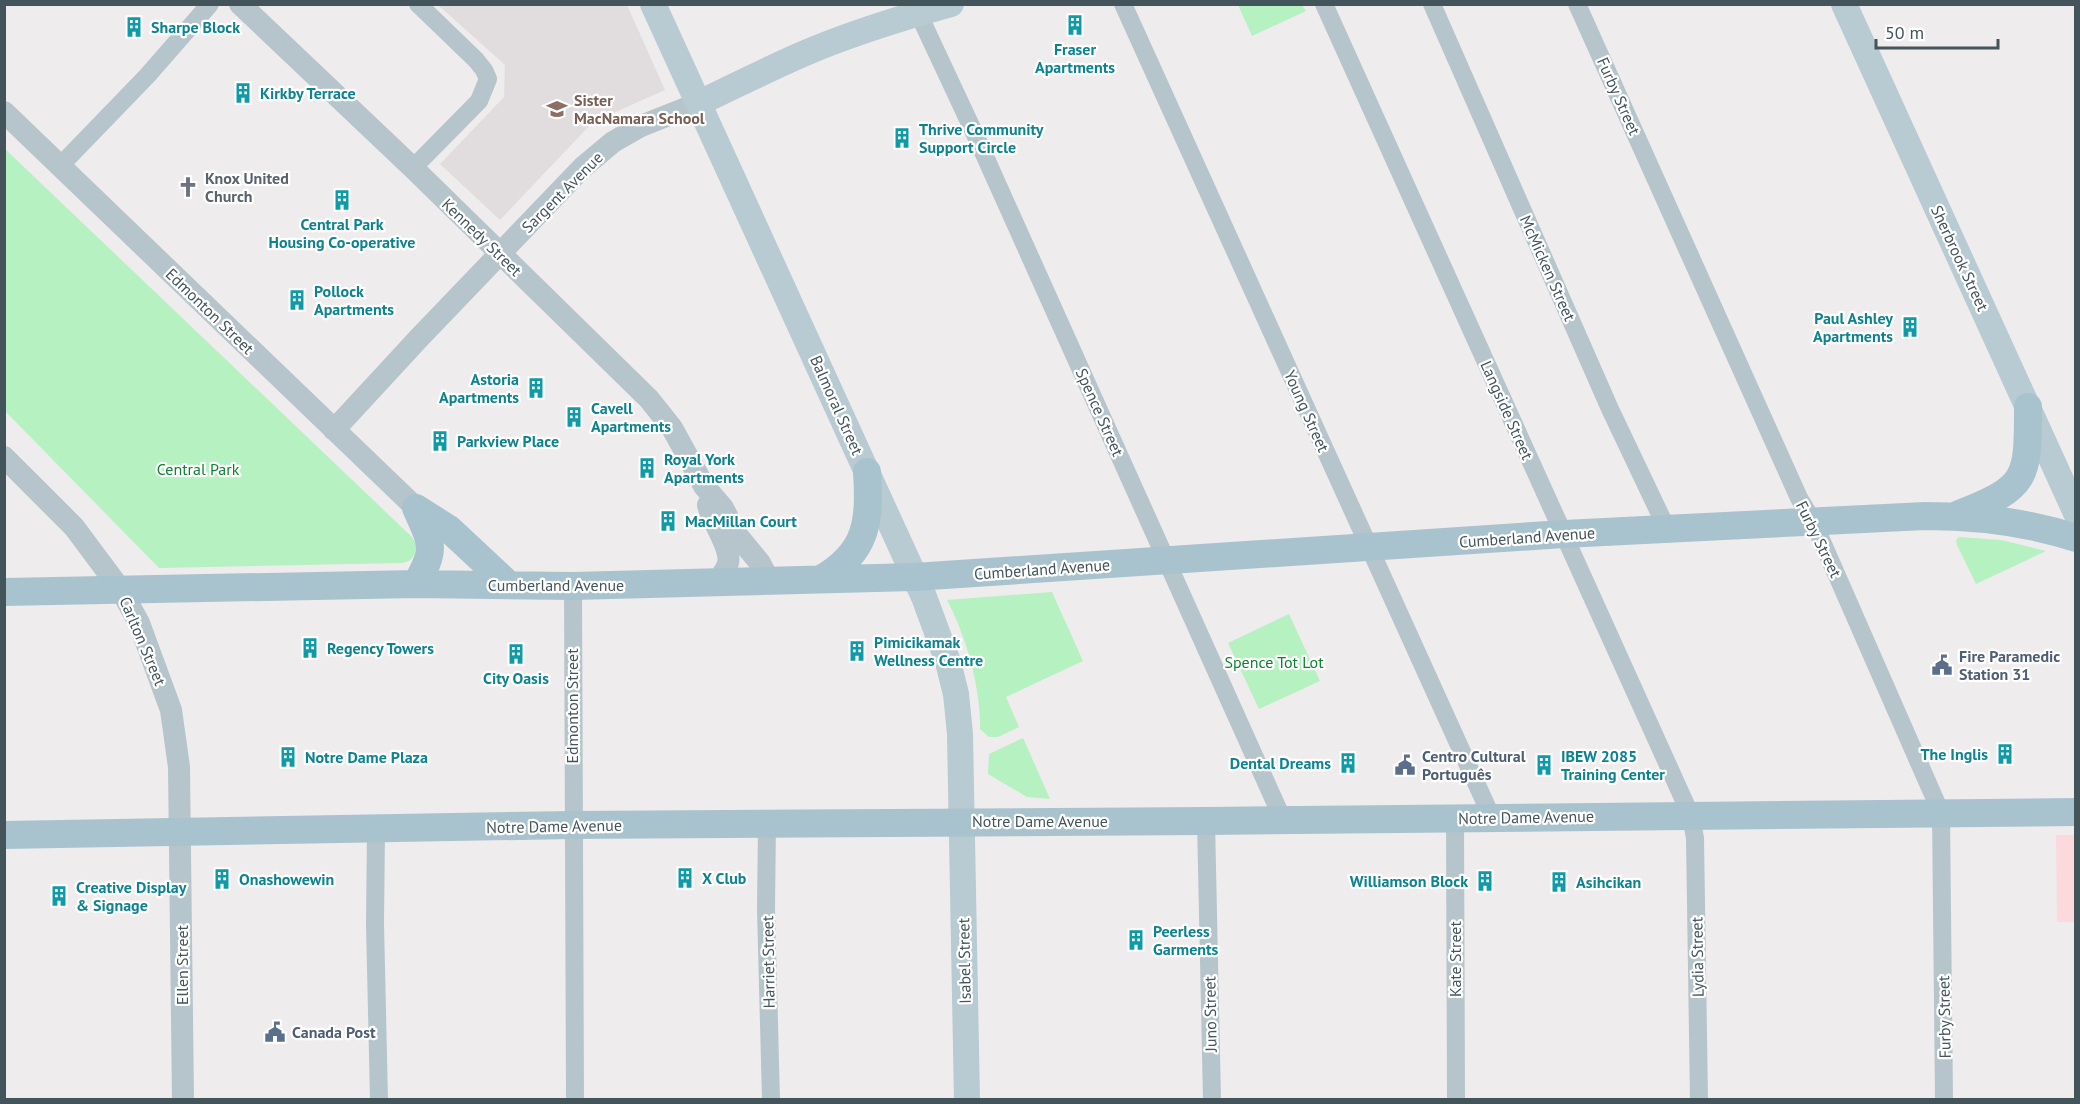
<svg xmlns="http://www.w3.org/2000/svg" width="2080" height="1104" viewBox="0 0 2080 1104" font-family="'PT Sans',sans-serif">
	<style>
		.education { fill: #e1dddf }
		.medical { fill: #fcd9dd }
		.green { fill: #b6f1c1 }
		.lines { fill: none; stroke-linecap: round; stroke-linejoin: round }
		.minor { stroke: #b6c5cb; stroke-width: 18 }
		.tertiary { stroke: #b6c5cb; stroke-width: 22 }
		.secondary { stroke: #b8cad2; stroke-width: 26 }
		.primary { stroke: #a9c3ce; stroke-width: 28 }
		.labels { text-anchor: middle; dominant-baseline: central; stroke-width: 4.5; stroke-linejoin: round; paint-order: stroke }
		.culture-label { font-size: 16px; font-weight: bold; fill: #0d838f; stroke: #fff; text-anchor: start }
		.street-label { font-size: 16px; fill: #43555b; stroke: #fff }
		.education-label { font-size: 16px; font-weight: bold; fill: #785e54; stroke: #fff; text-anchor: start }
		.worship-label { font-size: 16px; font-weight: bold; fill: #5b616d; stroke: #fff; text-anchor: start }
		.park-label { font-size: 16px; fill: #108132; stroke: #fff }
		.service-label { font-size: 16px; font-weight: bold; fill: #4e5e75; stroke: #fff; text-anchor: start }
	</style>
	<rect width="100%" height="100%" fill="#efeced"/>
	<path class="education" d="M438,5H627L665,90L593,122L500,220L440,164L504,97L505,65Z"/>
	<path class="medical" d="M2056,835H2075V922H2057Z"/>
	<path class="green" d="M1238,5H1302L1306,11L1252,36Z
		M4,148L412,537L417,546C414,556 413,561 402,563L159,568L5,411Z
		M1959,537L2001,540L2046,551L1976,584L1957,545L1956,540Z
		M1052,592L1083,661L1006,697L1019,727L998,737H989L980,729C981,688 966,636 947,600Z
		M1289,614L1320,681L1259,709L1228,643Z
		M1023,738L1024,740L1050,799L1027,797L988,774L989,754Z"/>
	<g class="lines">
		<path class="minor" d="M914,4L979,143L1283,820
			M1123,4L1492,818
			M1324,4L1691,816L1695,838L1699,1100
			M1432,4L1610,409L1667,529
			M1577,4L1799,498L1813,521L1941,813L1944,1100
			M60,166L147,76L210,4
			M413,168L479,101L488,79L484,70L476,60L418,4
			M573,586L575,1100
			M1455,818L1456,1100
			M1206,821L1212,1100
			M767,824L766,909L771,1100
			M376,829L375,924L379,1100"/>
		<path class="tertiary" d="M240,4L413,168L649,399L672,428L704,486L723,508L737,535L760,563L770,582
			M4,112L416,508
			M334,430L419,338L582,168L613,142L641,126L699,103
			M4,457L74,527L121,590L139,623L171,710L179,767L183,1100
			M708,505C711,521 732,548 728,563C727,569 720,577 717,583"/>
		<path class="secondary" d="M653,4L924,597L948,662L956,694L960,734L967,1100
			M1844,4L2076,513
			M699,103C733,87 768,69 803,54C851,33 901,18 951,4"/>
		<path class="primary" d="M416,508L449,529L509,585
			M1959,514C2028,487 2028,479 2028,407
			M821,579C868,552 870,521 867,472
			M416,584C437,548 432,544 416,508
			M4,592L416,584L573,586L914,577L1564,534L1925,516C1975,516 2027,522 2076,538
			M4,835L572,825L1206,821L2076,812"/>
	</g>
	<defs>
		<g id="building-bare" transform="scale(1.62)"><path d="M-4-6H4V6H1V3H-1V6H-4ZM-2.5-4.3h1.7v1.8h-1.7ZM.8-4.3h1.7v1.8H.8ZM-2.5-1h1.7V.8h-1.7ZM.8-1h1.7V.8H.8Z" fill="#0f9aa8" stroke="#fff" stroke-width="2.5" paint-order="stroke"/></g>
		<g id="school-bare" transform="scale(1.62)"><path d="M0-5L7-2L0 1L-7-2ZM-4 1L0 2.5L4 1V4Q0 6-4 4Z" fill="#8d6e63" stroke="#fff" stroke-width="2.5" paint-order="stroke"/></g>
		<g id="church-bare" transform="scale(1.62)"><path d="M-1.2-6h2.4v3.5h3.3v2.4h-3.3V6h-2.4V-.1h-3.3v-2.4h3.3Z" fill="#6b7280" stroke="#fff" stroke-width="2.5" paint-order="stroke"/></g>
		<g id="civic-bare" transform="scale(1.62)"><path d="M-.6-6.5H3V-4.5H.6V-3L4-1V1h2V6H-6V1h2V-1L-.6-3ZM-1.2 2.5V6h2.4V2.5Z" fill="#5c6f8a" stroke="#fff" stroke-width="2.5" paint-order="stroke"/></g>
	</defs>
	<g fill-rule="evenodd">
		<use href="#building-bare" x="1075" y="25"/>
		<use href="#building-bare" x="134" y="27"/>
		<use href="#building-bare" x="243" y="93"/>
		<use href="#school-bare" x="557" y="109"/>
		<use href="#building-bare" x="902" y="138"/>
		<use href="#church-bare" x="188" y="187"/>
		<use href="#building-bare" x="342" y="200"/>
		<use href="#building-bare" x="297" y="300"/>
		<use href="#building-bare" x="1910" y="327"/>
		<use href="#building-bare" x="536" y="388"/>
		<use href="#building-bare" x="574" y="417"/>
		<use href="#building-bare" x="440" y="441"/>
		<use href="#building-bare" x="647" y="468"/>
		<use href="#building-bare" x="668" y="521"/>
		<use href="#building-bare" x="310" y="648"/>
		<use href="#building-bare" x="857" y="651"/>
		<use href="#building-bare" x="516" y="654"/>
		<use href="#civic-bare" x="1942" y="665"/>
		<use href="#building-bare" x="2005" y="754"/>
		<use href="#building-bare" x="288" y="757"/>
		<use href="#building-bare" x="1348" y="763"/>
		<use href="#civic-bare" x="1405" y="765"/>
		<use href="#building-bare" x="1544" y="765"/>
		<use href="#building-bare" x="685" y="878"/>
		<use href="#building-bare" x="222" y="879"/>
		<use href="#building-bare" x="1485" y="881"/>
		<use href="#building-bare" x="1559" y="882"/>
		<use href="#building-bare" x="59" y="896"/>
		<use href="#building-bare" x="1136" y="940"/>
		<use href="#civic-bare" x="275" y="1032"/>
	</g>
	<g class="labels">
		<g class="culture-label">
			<text x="151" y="27">Sharpe Block</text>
			<text x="1075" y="49" text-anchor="middle">Fraser<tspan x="1075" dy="18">Apartments</tspan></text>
			<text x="260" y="93">Kirkby Terrace</text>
			<text x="919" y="129">Thrive Community<tspan x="919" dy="18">Support Circle</tspan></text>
			<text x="342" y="224" text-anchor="middle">Central Park<tspan x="342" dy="18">Housing Co-operative</tspan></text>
			<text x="314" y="291">Pollock<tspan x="314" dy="18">Apartments</tspan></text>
			<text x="1893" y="318" text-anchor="end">Paul Ashley<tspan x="1893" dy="18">Apartments</tspan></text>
			<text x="519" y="379" text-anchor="end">Astoria<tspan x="519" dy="18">Apartments</tspan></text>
			<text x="591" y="408">Cavell<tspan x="591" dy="18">Apartments</tspan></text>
			<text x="457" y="441">Parkview Place</text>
			<text x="664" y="459">Royal York<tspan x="664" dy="18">Apartments</tspan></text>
			<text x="685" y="521">MacMillan Court</text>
			<text x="874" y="642">Pimicikamak<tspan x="874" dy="18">Wellness Centre</tspan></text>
			<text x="327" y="648">Regency Towers</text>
			<text x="516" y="678" text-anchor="middle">City Oasis</text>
			<text x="1988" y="754" text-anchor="end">The Inglis</text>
			<text x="1561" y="756">IBEW 2085<tspan x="1561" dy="18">Training Center</tspan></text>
			<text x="305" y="757">Notre Dame Plaza</text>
			<text x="1331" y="763" text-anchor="end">Dental Dreams</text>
			<text x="702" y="878">X Club</text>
			<text x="239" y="879">Onashowewin</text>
			<text x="1468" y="881" text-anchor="end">Williamson Block</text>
			<text x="1576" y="882">Asihcikan</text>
			<text x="76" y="887">Creative Display<tspan x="76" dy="18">&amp; Signage</tspan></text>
			<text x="1153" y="931">Peerless<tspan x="1153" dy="18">Garments</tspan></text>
		</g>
		<g class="street-label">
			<text transform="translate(1619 96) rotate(66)">Furby Street</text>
			<text transform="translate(562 192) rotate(-45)">Sargent Avenue</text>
			<text transform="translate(482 237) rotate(44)">Kennedy Street</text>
			<text transform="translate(1960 258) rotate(65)">Sherbrook Street</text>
			<text transform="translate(1548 268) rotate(66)">McMicken Street</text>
			<text transform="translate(210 311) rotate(44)">Edmonton Street</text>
			<text transform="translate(837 405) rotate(66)">Balmoral Street</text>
			<text transform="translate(1507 410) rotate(66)">Langside Street</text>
			<text transform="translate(1307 411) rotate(66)">Young Street</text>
			<text transform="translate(1100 412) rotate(66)">Spence Street</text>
			<text transform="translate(1527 537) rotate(-4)">Cumberland Avenue</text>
			<text transform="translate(1819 539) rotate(64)">Furby Street</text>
			<text transform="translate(1042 569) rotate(-4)">Cumberland Avenue</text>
			<text x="556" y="585">Cumberland Avenue</text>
			<text transform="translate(143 641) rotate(67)">Carlton Street</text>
			<text transform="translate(572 706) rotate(-90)">Edmonton Street</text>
			<text transform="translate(1526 817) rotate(-1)">Notre Dame Avenue</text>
			<text x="1040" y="821">Notre Dame Avenue</text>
			<text transform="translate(554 826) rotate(-1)">Notre Dame Avenue</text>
			<text transform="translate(1697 957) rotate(-91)">Lydia Street</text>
			<text transform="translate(1455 959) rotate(-90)">Kate Street</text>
			<text transform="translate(964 961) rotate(-91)">Isabel Street</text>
			<text transform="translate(768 962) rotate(-91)">Harriet Street</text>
			<text transform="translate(182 965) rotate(-90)">Ellen Street</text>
			<text transform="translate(1210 1014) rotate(-91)">Juno Street</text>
			<text transform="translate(1944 1017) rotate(-91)">Furby Street</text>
		</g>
		<g class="education-label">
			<text x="574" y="100">Sister<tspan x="574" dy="18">MacNamara School</tspan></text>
		</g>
		<g class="worship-label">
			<text x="205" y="178">Knox United<tspan x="205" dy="18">Church</tspan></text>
		</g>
		<g class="park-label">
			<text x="198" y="469">Central Park</text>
			<text x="1274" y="662">Spence Tot Lot</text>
		</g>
		<g class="service-label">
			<text x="1959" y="656">Fire Paramedic<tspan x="1959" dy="18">Station 31</tspan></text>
			<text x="1422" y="756">Centro Cultural<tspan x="1422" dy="18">Português</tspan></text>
			<text x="292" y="1032">Canada Post</text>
		</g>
	</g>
	<rect width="2080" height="1104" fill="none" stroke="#43555b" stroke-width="12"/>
	<path d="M1876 39v9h122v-9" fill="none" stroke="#43555b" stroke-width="3"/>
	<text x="1885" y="39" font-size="18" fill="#43555b" stroke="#ffffff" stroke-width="4.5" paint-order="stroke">50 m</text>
</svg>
